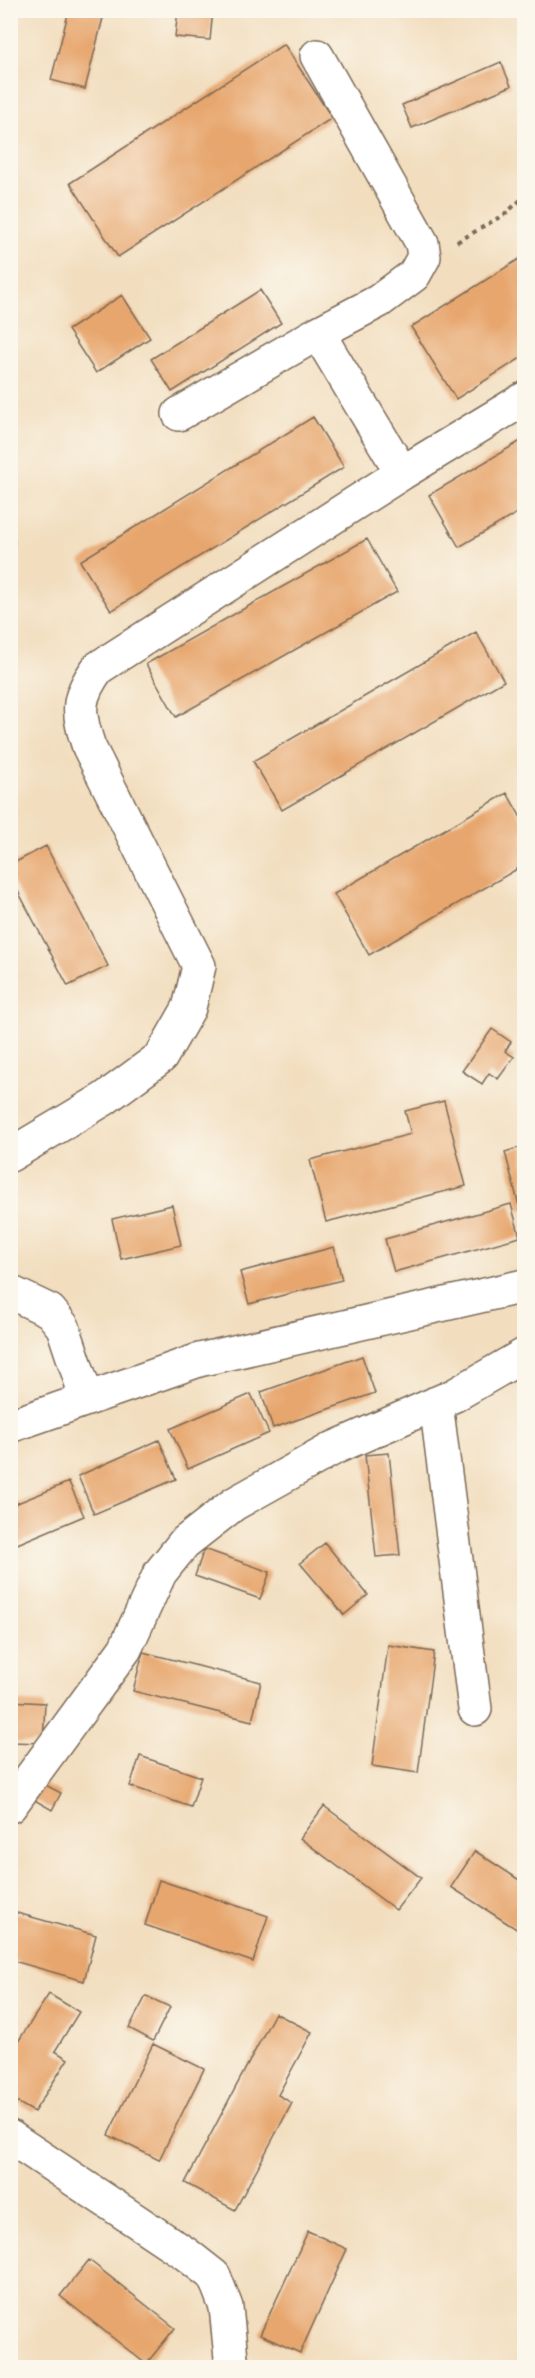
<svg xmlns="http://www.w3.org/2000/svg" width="535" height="2378" viewBox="0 0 535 2378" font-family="'Balsamiq Sans',sans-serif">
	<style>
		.building { fill: #e7a66d }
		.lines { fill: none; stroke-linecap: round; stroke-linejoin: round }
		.minor-casing { stroke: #7b6956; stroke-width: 36 }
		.path { stroke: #7b6956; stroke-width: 4; stroke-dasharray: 4.5 4.5; stroke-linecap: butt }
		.minor { stroke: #fff; stroke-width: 33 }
	</style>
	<rect width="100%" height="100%" fill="#fbf7ec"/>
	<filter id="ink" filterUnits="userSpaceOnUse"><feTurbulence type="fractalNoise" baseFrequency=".0167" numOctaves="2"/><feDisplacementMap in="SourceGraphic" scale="12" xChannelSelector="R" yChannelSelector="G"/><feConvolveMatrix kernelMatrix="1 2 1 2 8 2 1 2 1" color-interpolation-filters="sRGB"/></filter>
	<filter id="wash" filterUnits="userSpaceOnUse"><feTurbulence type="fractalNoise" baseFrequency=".008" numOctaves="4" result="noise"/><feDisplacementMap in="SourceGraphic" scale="24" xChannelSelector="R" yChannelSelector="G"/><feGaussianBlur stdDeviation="1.35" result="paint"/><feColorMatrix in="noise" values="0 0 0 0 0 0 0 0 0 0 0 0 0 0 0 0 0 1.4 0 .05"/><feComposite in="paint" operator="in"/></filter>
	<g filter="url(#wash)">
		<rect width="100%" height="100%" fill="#f2debf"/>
		<g id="blocks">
			<path class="building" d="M69,10H105L85,89L51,80Z
				M178,10H213L210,40L175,37Z
				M284,44L332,118L118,257L70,183Z
				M501,62L511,86L412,128L402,105Z
				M524,256V356L456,399L411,327Z
				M260,290L281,323L172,392L151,359Z
				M122,295L150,338L96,373L68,330Z
				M313,417L344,467L111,611L80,561Z
				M524,439V509L459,547L429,495Z
				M10,527L15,543L10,544Z
				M367,539L397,592L176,717L146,664Z
				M476,632L504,681L282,810L253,761Z
				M507,793L524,823V865L369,955L334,894Z
				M46,846L108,966L68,986L10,876V865Z
				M492,1029L511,1042L505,1051L514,1057L498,1079L489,1073L482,1084L462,1071Z
				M444,1101L466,1186L326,1222L310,1160L411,1134L405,1111Z
				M524,1146V1209L520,1210L505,1152Z
				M511,1204L520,1237L394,1272L385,1239Z
				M172,1205L181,1245L121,1259L112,1219Z
				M334,1247L342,1280L249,1304L240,1272Z
				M362,1356L375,1393L273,1428L261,1392Z
				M251,1394L269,1433L188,1469L170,1429Z
				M159,1440L176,1479L94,1514L78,1476Z
				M389,1453L400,1555L376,1557L365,1455Z
				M69,1482L84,1516L10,1547V1506Z
				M325,1543L368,1595L344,1615L300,1563Z
				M204,1549L270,1572L260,1599L195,1576Z
				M388,1645L434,1652L418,1773L372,1766Z
				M143,1652L261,1682L252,1721L133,1691Z
				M10,1701L45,1703L43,1743L10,1742Z
				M140,1756L201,1777L191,1807L130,1786Z
				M40,1782L61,1793L52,1810L31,1798Z
				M324,1806L421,1878L396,1910L300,1838Z
				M475,1851L524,1883V1934L451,1887Z
				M159,1880L268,1916L253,1962L145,1925Z
				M10,1911L96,1935L84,1981L10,1960Z
				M524,1939V1952L519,1948Z
				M49,1994L79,2012L55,2051L68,2059L34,2112L10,2098V2054Z
				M146,1996L170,2007L153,2041L129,2028Z
				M275,2013L312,2032L278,2095L292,2103L235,2210L185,2183Z
				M153,2044L204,2069L159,2160L108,2135Z
				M308,2231L347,2249L300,2353L260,2335Z
				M89,2260L175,2328L146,2364L60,2296Z"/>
		</g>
	</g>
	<g filter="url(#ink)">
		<use href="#blocks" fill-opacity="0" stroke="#7b6956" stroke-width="1.5"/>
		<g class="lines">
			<g class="minor-casing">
				<path id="minor" d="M318,333L402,473
					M179,414L318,333L379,301L414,275L424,257L422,243L317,56
					M10,1155L104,1099L161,1057L189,1008L199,966L89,747C77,712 76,698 98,668L402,473L524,399
					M10,1292L50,1311L63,1327L87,1399
					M436,1403L475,1709
					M10,1426L199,1360L524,1286
					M10,1806L125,1649L160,1573L184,1543L234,1504L334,1448L455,1395L524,1355
					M10,2137L186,2254L214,2276L226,2307L232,2368"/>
			</g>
			<path class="path" d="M457,242L505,214L524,197"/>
			<use href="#minor" class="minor"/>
		</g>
	</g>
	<rect width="535" height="2378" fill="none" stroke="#fbf7ec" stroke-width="36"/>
</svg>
